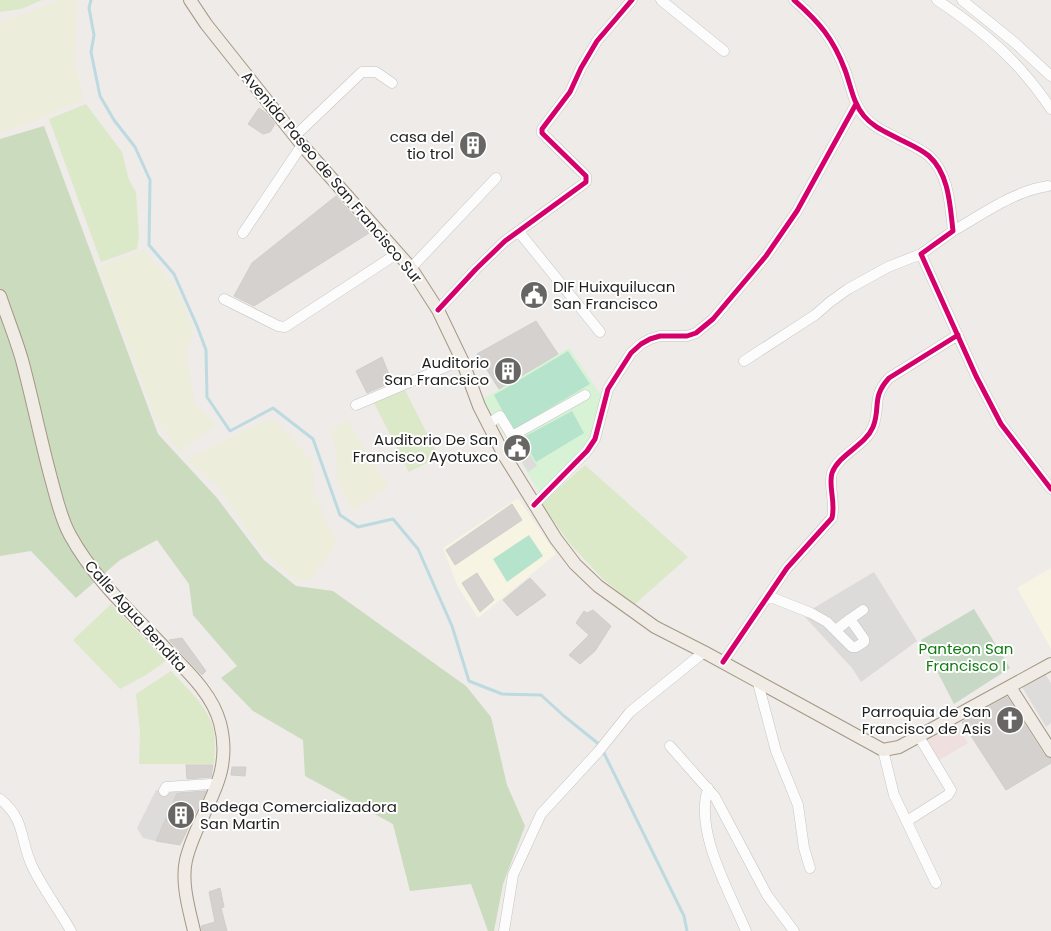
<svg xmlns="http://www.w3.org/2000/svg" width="1051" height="931" viewBox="0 0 1051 931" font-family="Poppins,sans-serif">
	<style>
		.residential { fill: #dddbd9 }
		.commercial { fill: #efdfde }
		.education { fill: #f7f4e4 }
		.farmland { fill: #ededdc }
		.grass { fill: #dce9c8 }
		.forest { fill: #cadbbe }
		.cemetery { fill: #c8d8c6 }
		.park { fill: #d7f2d5 }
		.pitch { fill: #b5e3cc }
		.parking { fill: #dedcdb }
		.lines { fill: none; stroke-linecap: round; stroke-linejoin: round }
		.stream { stroke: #bddae0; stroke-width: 3 }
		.building { fill: #d4d1cf; stroke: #d1cdca }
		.minor-casing { stroke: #c6c5c4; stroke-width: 11 }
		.major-casing { stroke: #a49785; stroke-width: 14 }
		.minor { stroke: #fcfcfc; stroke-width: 10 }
		.major { stroke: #f1ebe5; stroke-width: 12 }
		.cycleway-casing { stroke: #fff; stroke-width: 8 }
		.cycleway { stroke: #d6006c; stroke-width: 5 }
		.labels { text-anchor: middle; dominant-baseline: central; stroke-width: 4; stroke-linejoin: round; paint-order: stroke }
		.poi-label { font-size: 15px; fill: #1f1f1f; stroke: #fff; text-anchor: end }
		.street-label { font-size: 15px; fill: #1f1f1f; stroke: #fff }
		.park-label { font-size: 15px; fill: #0f7b12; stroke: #fff }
	</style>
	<rect width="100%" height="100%" fill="#eeebe8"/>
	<path class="residential" d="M874,572L917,641L861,682L852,668L805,617L812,609Z"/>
	<path class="commercial" d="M955,722L968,743L939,760L927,739Z"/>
	<path class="education" d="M518,498L556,554L478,618L457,585L443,548Z
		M1051,568V649L1017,588Z"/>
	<path class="farmland" d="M58,0H77L75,64L83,100L37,120L0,133V21L17,17Z
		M144,250L176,288L186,310L194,335L186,349L194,403L216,424L180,452L157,421L99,267Z
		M274,419L311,460L314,474L313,493L319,501L325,522L335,536V547L311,578L299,582L259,547L216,484L187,460L248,428Z
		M347,419L388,486L352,511L342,491L337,477L336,452L332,431Z"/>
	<path class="grass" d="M0,0H42L21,9L0,12Z
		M86,104L122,152L129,180L136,192L139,237L137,249L101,262L49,119Z
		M404,388L439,457L409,472L374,403Z
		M585,465L688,557L634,605L601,577L571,545L541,504Z
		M111,604L166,661L146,675L120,689L73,640Z
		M171,671C186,687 204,703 212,724C216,736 215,752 214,764H139L140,732L136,694Z"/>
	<path class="forest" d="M44,126L158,434L217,498L264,560L296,586L333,591L466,686L491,717L507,785L525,826L503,884L494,931H488L471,884L410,891L393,824L305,776L303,740L253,711L221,678L237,666L193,615L189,584L157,540L120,560L76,598L31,551L0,556V139Z"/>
	<path class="cemetery" d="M974,609L1010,668L954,704L921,640Z"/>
	<path class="park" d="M569,348L601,395L590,439L539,492L483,399Z"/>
	<path class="pitch" d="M568,351L590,384L513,430L494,395Z
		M572,411L584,433L536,462L522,438Z
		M529,535L543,556L507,582L493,559Z"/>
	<path class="parking" d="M520,438L537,466L528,472L511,444Z
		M1043,671L1051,683V723L1046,727L1022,687Z
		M156,790H178L156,841L143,838L137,828Z"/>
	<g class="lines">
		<path class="stream" d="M91,0L89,8L94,35L91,52L100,96L114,120L135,147L150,180L149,245L174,274L197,326L206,350L207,397L230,431L273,408L313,439L340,515L358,527L393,519L418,549L452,626L469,681L502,694L541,695L564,716L600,745
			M603,751L684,916L687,931"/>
	</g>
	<path class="building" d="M259,108L266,113L275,124L270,132L263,134L248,124Z
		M475,132L486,143L472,159L460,148Z
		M336,196L369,233L254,306L234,296L252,263Z
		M536,321L558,354L499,389L477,354Z
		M382,357L392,382L367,393L356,371Z
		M512,504L522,520L455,565L446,550Z
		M477,573L494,600L480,612L462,583Z
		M530,578L546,595L517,616L503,600Z
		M593,610L611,626L595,651L580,664L569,655L589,635L576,623L584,611L587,613Z
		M182,638L206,671L202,675L169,640Z
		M1007,697L1044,755L1051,759V763L1006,790L962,722Z
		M186,765H213L211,777L187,779Z
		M232,767H246L245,776L231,775Z
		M206,791L180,845L156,841L177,793Z
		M220,888L224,907L221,908L227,931H202L201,926L215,922L209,892Z"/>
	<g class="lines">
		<g class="minor-casing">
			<path id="minor" d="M661,0L724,51
				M794,0C819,22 833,38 845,70C851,86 853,103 864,116C873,127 886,132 899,139C909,144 921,149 929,156C949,174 950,205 953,231L921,254L976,376L1001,424L1051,489
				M937,0C984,31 1020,62 1051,109
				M962,0L1014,42L1051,76
				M295,136L362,72H376L392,83
				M953,231C983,214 1014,191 1048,186
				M519,232L600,332
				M243,233L302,145
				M411,268L496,178
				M224,299L278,326L285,327L398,253
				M438,310L476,269L505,241L586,182V176L542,133V129L570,92L581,68L597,41L632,0
				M744,361L815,315L830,302L848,289L888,267L921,254
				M356,405L462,360
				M488,424L500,416L512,436L585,395
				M534,505L587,451L595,439L608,389L631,353L641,344L650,339L660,336H687L696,333L713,319L766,256L797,211L856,104
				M768,596L811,613L827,622L852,647H856L864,642V639L850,619L836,630
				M850,619L863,610
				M723,662L787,568L832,518C836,502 828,486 832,473C839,454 865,446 873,427C881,407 871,398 889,378L958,335
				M758,683L776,751L798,805L804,848L810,868
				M670,746L715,797L767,895L794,931
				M883,750L894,795L936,883
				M708,788C694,831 729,891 746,931
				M164,791L166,787L211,784
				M0,799C27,821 19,840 33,868C44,890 59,910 71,931
				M907,821L948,795L951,790L918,735
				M504,931L513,875L541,814L598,752L630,712L704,652"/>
		</g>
		<g class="major-casing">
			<path id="major" d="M190,0L206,24L302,145L411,268L438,310L462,360L479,406L504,455L556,539L575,564L598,586L655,627L704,652L883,750L899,747L1051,664
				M0,296C7,317 16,339 22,360C33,401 41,442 52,482C57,500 61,519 70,535C94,579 131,612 165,648C186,670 212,693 220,723C235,780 198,810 186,860C181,883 189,909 194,931
				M1010,687L1051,751"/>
		</g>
		<use href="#minor" class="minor"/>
		<use href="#major" class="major"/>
		<g class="cycleway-casing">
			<path id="cycleway" d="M794,0C819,22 833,38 845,70C851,86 853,103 864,116C873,127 886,132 899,139C909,144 921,149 929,156C949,174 950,205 953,231L921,254L976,376L1001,424L1051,489
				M438,310L476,269L505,241L586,182V176L542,133V129L570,92L581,68L597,41L632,0
				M534,505L587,451L595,439L608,389L631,353L641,344L650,339L660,336H687L696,333L713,319L766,256L797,211L856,104
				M723,662L787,568L832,518C836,502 828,486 832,473C839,454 865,446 873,427C881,407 871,398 889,378L958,335"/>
		</g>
		<use href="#cycleway" class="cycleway"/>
	</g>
	<defs>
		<g id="building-disc" transform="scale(1.4375)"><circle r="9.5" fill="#676665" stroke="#fff"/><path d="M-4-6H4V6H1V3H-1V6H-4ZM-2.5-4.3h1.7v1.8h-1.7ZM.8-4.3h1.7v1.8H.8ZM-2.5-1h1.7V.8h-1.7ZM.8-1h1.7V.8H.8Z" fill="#fff"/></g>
		<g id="civic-disc" transform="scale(1.4375)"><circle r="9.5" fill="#676665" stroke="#fff"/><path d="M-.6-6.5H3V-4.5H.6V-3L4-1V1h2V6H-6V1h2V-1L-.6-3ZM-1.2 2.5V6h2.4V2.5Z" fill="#fff"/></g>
		<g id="church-disc" transform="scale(1.4375)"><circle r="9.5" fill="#676665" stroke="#fff"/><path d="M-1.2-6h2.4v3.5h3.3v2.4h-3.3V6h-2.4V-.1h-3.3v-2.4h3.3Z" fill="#fff"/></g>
	</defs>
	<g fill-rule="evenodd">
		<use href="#building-disc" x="473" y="145"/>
		<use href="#civic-disc" x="534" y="295"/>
		<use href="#building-disc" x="508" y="371"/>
		<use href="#civic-disc" x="517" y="448"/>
		<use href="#church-disc" x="1010" y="720"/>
		<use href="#building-disc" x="181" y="815"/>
	</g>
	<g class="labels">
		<g class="poi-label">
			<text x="454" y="136">casa del<tspan x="454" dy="17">tio trol</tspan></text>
			<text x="553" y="286" text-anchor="start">DIF Huixquilucan<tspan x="553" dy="17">San Francisco</tspan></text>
			<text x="489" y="362">Auditorio<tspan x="489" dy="17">San Francsico</tspan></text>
			<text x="498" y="439">Auditorio De San<tspan x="498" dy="17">Francisco Ayotuxco</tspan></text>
			<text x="991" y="711">Parroquia de San<tspan x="991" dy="17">Francisco de Asis</tspan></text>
			<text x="200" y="806" text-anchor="start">Bodega Comercializadora<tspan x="200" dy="17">San Martin</tspan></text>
		</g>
		<g class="street-label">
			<text transform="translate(332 177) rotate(50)">Avenida Paseo de San Francisco Sur</text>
			<text transform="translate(136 616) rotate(48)">Calle Agua Bendita</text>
		</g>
		<g class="park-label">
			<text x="966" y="648">Panteon San<tspan x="966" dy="17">Francisco I</tspan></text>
		</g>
	</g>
</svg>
